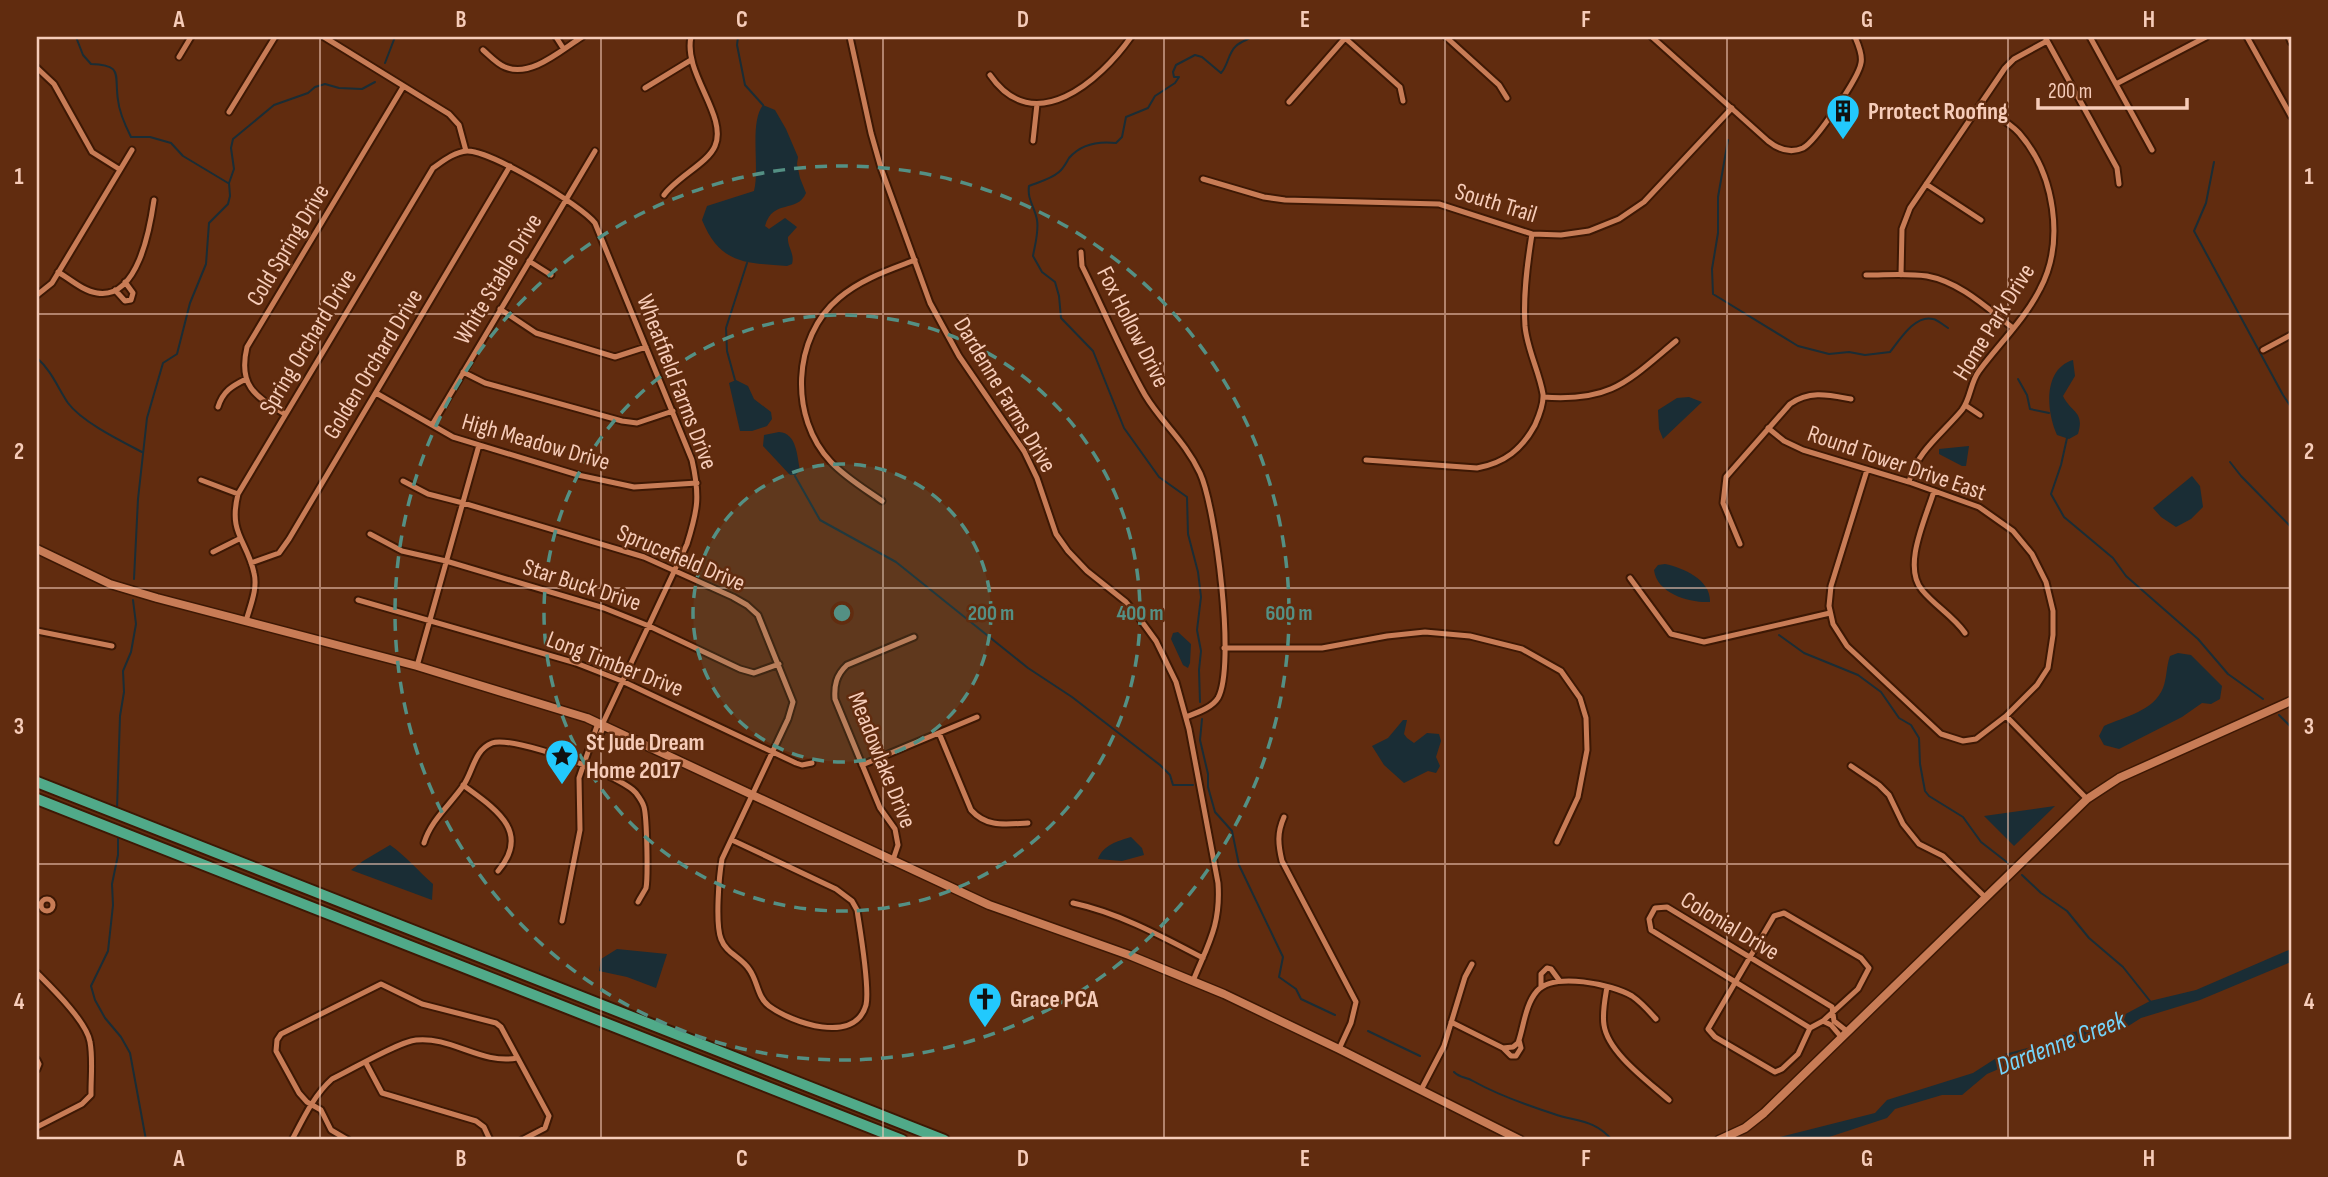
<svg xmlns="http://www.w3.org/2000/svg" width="2328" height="1177" viewBox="0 0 2328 1177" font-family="'Sofia Sans Condensed',sans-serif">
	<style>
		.water { fill: #1a2d35 }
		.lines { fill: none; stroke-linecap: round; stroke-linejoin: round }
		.stream { stroke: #1a2d35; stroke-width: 2 }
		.street-casing { stroke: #3d1804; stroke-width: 9 }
		.secondary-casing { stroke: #3d1804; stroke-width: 11 }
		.highway-casing { stroke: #3d1804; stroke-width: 14 }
		.street { stroke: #c87c56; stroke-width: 5 }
		.secondary { stroke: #c87c56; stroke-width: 8 }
		.highway { stroke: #50aa89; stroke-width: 10 }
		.grid { fill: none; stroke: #f6ccb9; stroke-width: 2; stroke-opacity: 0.55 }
		.ring { fill: none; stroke: #549084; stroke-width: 3.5; stroke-dasharray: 12 9 }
		.labels { text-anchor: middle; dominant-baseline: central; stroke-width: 5; stroke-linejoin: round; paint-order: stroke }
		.poi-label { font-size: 24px; font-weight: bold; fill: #f6ccb9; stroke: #612c0f; text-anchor: start }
		.street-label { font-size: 24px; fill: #f6ccb9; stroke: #612c0f }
		.water-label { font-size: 26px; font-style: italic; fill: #74d4fb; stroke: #612c0f }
		.centre { fill: #549084; stroke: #612c0f; stroke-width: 3.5 }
		.ring-label { font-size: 21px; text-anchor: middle; font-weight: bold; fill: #549084; stroke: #612c0f; stroke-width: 5; stroke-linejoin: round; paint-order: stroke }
		.neatline { fill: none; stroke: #f6ccb9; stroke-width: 2.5 }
		.grid-label { font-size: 23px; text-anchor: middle; font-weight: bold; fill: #f6ccb9 }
	</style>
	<rect width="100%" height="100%" fill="#612c0f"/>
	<path class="water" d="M763,105L775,110L786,129L798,157L797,164L800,178L806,193C797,214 773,198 765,226L769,229L785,218L797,227L788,237C787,247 795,253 792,264L787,266C745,263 720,264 702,220L707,206L754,191C760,168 749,123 763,105Z
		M2073,360L2075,376L2063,396C2071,413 2085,411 2078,434L2069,439L2057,435C2046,411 2043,369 2073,360Z
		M736,380L748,386L754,399L771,412L772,419L767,426L752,431H740L729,383Z
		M1689,397L1702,402L1663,439L1659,429L1658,410L1677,398Z
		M779,432C797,433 797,456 800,470L796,475H790L763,446L764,435Z
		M1969,446L1966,466H1962L1939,454V449Z
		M2192,476L2200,486L2203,507L2191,519L2176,527L2161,517L2153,508Z
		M1665,564C1684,568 1711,580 1710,602C1690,603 1657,594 1654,570L1658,565Z
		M1178,632L1191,644L1190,663L1188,668L1183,665L1171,639L1173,633Z
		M2178,653L2191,655L2222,686L2220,699L2211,704L2202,703L2182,717L2119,749L2104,745L2099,736L2104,726C2124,717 2154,711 2163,688C2167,678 2166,667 2170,656Z
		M1403,720H1407L1404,734L1407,738L1414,743L1427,733L1439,734L1441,741L1436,757L1440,766L1436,773L1428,771L1404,783L1384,765L1372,746L1388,738Z
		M2055,806L2014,846L1984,816Z
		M1131,837L1142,848L1144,855L1122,861L1098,859C1103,845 1118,841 1131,837Z
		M390,845C406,856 418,871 433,884L432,900L351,870L363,861Z
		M617,949L667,954L656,988L627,977L599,971L601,959Z
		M2291,949V962L2200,1000L2141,1018L2122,1030L2015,1062L1987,1074L1962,1095H1942L1895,1109L1887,1118L1820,1140H1768L1875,1113L1887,1100L1973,1073L2001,1055L2043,1044L2069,1033L2103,1026L2150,1001L2196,990Z"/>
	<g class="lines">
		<path class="stream" d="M76,37L83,55L91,64C124,65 114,75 118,100C119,111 126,127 131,137H150L171,143L183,156L228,183
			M738,37L737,45L745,85L763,105
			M385,63L395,37
			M1728,140L1718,197V233L1712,269L1713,294L1798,346L1829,354L1849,352L1865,355L1890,352C1899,341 1915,314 1933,319C1938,320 1943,325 1948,328
			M2214,162L2206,203L2194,231L2283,395L2291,407
			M37,358C51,370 58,388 68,403C82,422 121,441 142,452
			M2018,379L2027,395L2030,409L2049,413
			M735,380L727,351L726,328L747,263
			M2067,438L2061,465L2051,494L2064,517L2113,558L2126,576L2198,639L2228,674L2263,699
			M2230,462L2241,476L2291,527
			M795,476L820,520L896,562L1028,668L1072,697L1160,765L1170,775L1173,785H1193
			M134,579L138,499L147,418L163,363L177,354L190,303L206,264L209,223L228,204L230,196L229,183L234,169L231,148L233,139L274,105L308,93L315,87L325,84L339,88L362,89L375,82
			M1779,635L1804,653L1858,675L1881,692L1899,718L1911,725L1919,738L1920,764L1925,791L1929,796L1963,817L1981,842L2008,863
			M1200,702L1199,670L1201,651L1197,630L1201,597L1198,572L1188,534L1187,497L1159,477L1124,428L1093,351L1061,318L1059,296L1055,282L1042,272L1033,256C1035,244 1039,232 1037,220C1035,207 1027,200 1029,186C1039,182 1051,179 1059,172C1064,168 1066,163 1069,158C1081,144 1098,141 1116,143L1122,137L1126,117L1148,108L1155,96L1175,83L1179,77H1174L1173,72L1176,65L1195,55L1202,57L1221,73C1228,66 1228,53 1236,46C1240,42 1247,40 1252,37
			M2279,715L2291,727
			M1202,719L1200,740L1208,774V787L1215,812L1232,831L1239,865L1283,957L1279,977L1296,989L1301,999L1335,1015
			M117,809L120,716L124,692L123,671L131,652L136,624L133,600
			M118,836V855L112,884L113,905L108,951L91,986L95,1000L105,1018L121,1037L130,1053L146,1140
			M2022,875L2041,893L2067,911L2089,938L2123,967L2150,1001
			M1368,1031L1420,1056
			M1454,1072C1460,1078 1466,1077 1473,1081C1498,1095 1526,1105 1554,1114C1577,1122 1594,1119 1612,1140"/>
		<g class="street-casing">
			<path id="street" d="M324,37L449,114L459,125L466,151
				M556,37L563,48
				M850,37L871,133L881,168L930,303L959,356L1024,451L1037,478L1056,534L1068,551L1087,571L1126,602L1137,615L1156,641L1176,682L1189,729L1218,883C1221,925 1208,944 1193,981
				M1446,37L1499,85L1507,98
				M1652,37L1768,141C1778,149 1790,154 1803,148C1816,141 1859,77 1861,63C1863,55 1858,44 1855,37
				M2045,37L2117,168L2119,184
				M2090,37L2152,150
				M2247,37L2291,116
				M2289,37L2291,42
				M1345,38L1400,87L1403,101
				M483,50C490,56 497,64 505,67C531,78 561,50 582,37
				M179,57L191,37
				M37,68L54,84L92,152L119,169
				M990,75C1034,139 1100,81 1131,37
				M2116,84L2206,37
				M645,88L691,60
				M1289,102L1346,37
				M229,112L275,37
				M1033,141L1037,104
				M1203,179L1264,197L1285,200L1439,204L1532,234L1561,235L1589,231L1619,219L1644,202L1732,108
				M1926,184L1981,220
				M664,195C677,177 708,163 715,146C728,116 683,73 691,37
				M1081,252L1082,266C1103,308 1121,353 1145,395C1161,422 1185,441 1200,473C1216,508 1236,666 1218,698C1212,708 1196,713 1186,717
				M529,261L551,275
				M58,272C70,279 83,291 97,293C138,300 150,228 154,200
				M1866,275C1886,275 1907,273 1927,276C1960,282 1987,308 2013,328
				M1901,275L1902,229L1910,208L2005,68L2014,59L2047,41
				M115,290L125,301L131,300L133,293L125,282
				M37,295L52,283L132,150
				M500,309L536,333L615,357L646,347
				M2263,350L2291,335
				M463,372L485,383L622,421L637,423L673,411
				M376,393L453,437L578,475L634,487L697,483
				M1543,397C1611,402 1627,382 1676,341
				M1965,405L1980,415
				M218,407C223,391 232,386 246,379
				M285,414C254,396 238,385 247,347L403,87
				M432,425L595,151
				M1768,428L1784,441L1803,450L1909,482L1979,507L2013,531L2032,554L2046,582L2053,611V635L2048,668L2037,685L2006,716L1976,739L1963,741L1941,734L1847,646L1833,624L1829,606L1831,586L1867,470
				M1366,460L1477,468C1505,463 1522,449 1535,425C1539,416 1544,404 1543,394C1539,371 1527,349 1525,326C1523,295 1527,265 1532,234
				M201,480L238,494
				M403,481L428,494L463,503L644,557L733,597L747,605L758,615L793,702L788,719L722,859C719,876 715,923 721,939C726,953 741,957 749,969C758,981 757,997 769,1006C792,1023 855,1045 866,1005C870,987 860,930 857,910L852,901L836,889L732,840
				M1909,482C1916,452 1943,433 1962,410C1971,398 1970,383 1979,371C1999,344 2025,319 2040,289C2065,242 2055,174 2019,133C2009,122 1993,114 1980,105
				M1934,491C1926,518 1902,566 1922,590C1935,606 1953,616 1965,633
				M882,501C865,489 846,478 831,462C789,418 792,337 839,298C861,279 889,270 915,260
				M370,534L402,551L446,561L604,608L649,626L740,669L754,673L779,664
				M1740,544L1723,503L1726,477L1790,404C1810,390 1829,395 1851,399
				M213,552L239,539
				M251,563L279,553L289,539L510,166
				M1630,578L1671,634L1704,642L1830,613
				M358,600L576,663L622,681L796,763L802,765L812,763
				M246,621C250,606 258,589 254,573C247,540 228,534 238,494L433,168C443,161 454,152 467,151C490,150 581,205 595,223L692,460C700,496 698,509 687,544L602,725
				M37,631L112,646
				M1224,648H1322L1387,636L1425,632L1470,636L1522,649L1561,671L1580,698L1586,718L1587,750L1578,797L1557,842
				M417,666L479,445
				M2006,716L2087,799
				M939,733L971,810C987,828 1006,824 1028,823
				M591,748L596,743L604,726
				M862,765L977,717
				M1851,766L1879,785L1889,795L1903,824L1919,844L1943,856L1986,898
				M463,785C494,808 532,831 498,871
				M1284,817C1277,833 1278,844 1282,861L1356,1002L1351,1023L1339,1049
				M424,843C431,820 449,806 463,786C473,772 474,750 492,743C513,735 623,776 636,793C639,797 643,803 644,807C647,818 648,878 646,888C644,892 640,898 638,902
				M893,860L898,845L895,829L880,808L835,699C834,686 836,675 847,665L914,637
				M41 905a6 6 0 1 1 12 0a6 6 0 1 1-12 0Z
				M1073,903C1119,913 1161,936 1203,958
				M1784,913L1861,958L1869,968L1858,989L1823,1021L1810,1028L1798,1054L1782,1069L1775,1072L1715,1037L1708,1029L1774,916Z
				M562,921L580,830L579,778L598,723
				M37,973C52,988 87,1022 90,1042C93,1058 91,1076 91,1092V1095L82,1104L37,1127
				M1541,987V974L1547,968L1551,969L1559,980
				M1607,987C1605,999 1602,1013 1604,1025C1608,1053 1649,1082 1669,1100
				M1823,1021L1831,1025L1842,1038
				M1451,1022L1503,1048L1513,1047L1518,1043C1524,1026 1525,1005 1537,991C1554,972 1612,984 1632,996C1641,1002 1648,1010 1656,1019
				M1810,1028L1651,930L1649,919L1655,908L1667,907L1832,1007L1834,1021L1848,1032
				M1503,1048L1511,1056H1516L1521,1048L1519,1040
				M37,1060L39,1064L37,1069
				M366,1063L382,1093L476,1121L484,1127L490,1140
				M1421,1090L1444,1046L1465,977L1472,964
				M292,1140C303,1119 314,1095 332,1079C351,1070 398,1042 416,1040C451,1036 482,1065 517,1058
				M348,1140L331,1130L321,1110L307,1102L299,1093L276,1051L277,1040L281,1034L381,984L422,1004L496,1023L501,1027L549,1116L545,1128L522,1140"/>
		</g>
		<g class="secondary-casing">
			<path id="secondary" d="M37,549L110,584L157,598L417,666L587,718L989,905L1129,955L1224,994L1339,1049L1520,1140
				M1719,1140L1745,1128L1764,1113L2087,799L2119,778L2291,701"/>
		</g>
		<g class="highway-casing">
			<path id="highway" d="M37,782L944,1140
				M37,799L902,1140"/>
		</g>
		<use href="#street" class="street"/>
		<use href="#secondary" class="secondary"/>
		<use href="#highway" class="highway"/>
	</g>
	<path class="grid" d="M320,37V1140M601,37V1140M883,37V1140M1164,37V1140M1445,37V1140M1727,37V1140M2008,37V1140M37,314H2291M37,588H2291M37,864H2291"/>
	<circle cx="842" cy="613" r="149" fill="#549084" fill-opacity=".12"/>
	<g class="ring">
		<circle cx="842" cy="613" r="149"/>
		<circle cx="842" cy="613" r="298"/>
		<circle cx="842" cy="613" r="447"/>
	</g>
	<defs>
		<g id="building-pin" transform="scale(1.75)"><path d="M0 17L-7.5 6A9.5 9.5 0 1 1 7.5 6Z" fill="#22c9fd" stroke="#612c0f"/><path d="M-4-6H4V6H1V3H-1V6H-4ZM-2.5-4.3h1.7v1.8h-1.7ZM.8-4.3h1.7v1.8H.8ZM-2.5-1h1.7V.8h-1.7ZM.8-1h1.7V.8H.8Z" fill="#111"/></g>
		<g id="sight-pin" transform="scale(1.75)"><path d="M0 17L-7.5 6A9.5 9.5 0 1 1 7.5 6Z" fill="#22c9fd" stroke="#612c0f"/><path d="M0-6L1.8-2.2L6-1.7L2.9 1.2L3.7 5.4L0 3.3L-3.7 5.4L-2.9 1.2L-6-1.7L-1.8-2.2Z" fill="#111"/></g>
		<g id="church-pin" transform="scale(1.75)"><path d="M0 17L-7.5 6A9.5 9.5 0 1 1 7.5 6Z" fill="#22c9fd" stroke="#612c0f"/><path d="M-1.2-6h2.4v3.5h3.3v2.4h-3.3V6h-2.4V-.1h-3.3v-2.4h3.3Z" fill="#111"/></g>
	</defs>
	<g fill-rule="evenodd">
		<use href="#building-pin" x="1843" y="111"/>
		<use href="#sight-pin" x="562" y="756"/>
		<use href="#church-pin" x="985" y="999"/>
	</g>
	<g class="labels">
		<g class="poi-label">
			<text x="1868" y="111">Prrotect Roofing</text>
			<text x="586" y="742">St Jude Dream<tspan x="586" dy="28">Home 2017</tspan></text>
			<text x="1010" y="999">Grace PCA</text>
		</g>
		<g class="street-label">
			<text transform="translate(1496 203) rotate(17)">South Trail</text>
			<text transform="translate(288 245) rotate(-59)">Cold Spring Drive</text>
			<text transform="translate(498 279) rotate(-59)">White Stable Drive</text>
			<text transform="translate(1994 322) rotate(-58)">Home Park Drive</text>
			<text transform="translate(1133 327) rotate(63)">Fox Hollow Drive</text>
			<text transform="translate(308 342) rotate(-59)">Spring Orchard Drive</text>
			<text transform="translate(373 364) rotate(-59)">Golden Orchard Drive</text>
			<text transform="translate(677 382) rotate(69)">Wheatfield Farms Drive</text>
			<text transform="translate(1005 395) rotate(59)">Dardenne Farms Drive</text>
			<text transform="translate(536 442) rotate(16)">High Meadow Drive</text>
			<text transform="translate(1897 463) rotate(19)">Round Tower Drive East</text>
			<text transform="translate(681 558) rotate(23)">Sprucefield Drive</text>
			<text transform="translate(582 585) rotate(18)">Star Buck Drive</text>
			<text transform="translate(615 664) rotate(21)">Long Timber Drive</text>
			<text transform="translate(882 760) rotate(68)">Meadowlake Drive</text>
			<text transform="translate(1730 926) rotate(31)">Colonial Drive</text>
		</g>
		<g class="water-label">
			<text transform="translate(2061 1044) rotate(-21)">Dardenne Creek</text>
		</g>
	</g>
	<circle cx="842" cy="613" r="10" class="centre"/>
	<g class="ring-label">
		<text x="991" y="620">200 m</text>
		<text x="1140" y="620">400 m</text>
		<text x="1289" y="620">600 m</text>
	</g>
	<rect width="2328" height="1177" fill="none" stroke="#612c0f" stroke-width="77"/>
	<path d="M2038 98v10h149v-10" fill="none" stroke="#f6ccb9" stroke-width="3.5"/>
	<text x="2048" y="98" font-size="21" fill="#f6ccb9" stroke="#612c0f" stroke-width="5" paint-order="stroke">200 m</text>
	<rect x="38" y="38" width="2252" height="1100" class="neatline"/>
	<g class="grid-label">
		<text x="179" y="27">A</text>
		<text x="461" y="27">B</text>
		<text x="742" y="27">C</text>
		<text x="1023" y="27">D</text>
		<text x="1305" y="27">E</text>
		<text x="1586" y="27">F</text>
		<text x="1867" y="27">G</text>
		<text x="2149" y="27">H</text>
		<text x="19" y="184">1</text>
		<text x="2309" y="184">1</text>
		<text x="19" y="459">2</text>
		<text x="2309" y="459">2</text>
		<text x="19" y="734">3</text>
		<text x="2309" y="734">3</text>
		<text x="19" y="1009">4</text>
		<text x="2309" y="1009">4</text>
		<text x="179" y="1166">A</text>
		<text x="461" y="1166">B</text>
		<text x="742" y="1166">C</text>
		<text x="1023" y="1166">D</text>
		<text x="1305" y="1166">E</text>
		<text x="1586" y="1166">F</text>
		<text x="1867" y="1166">G</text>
		<text x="2149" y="1166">H</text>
	</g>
</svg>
